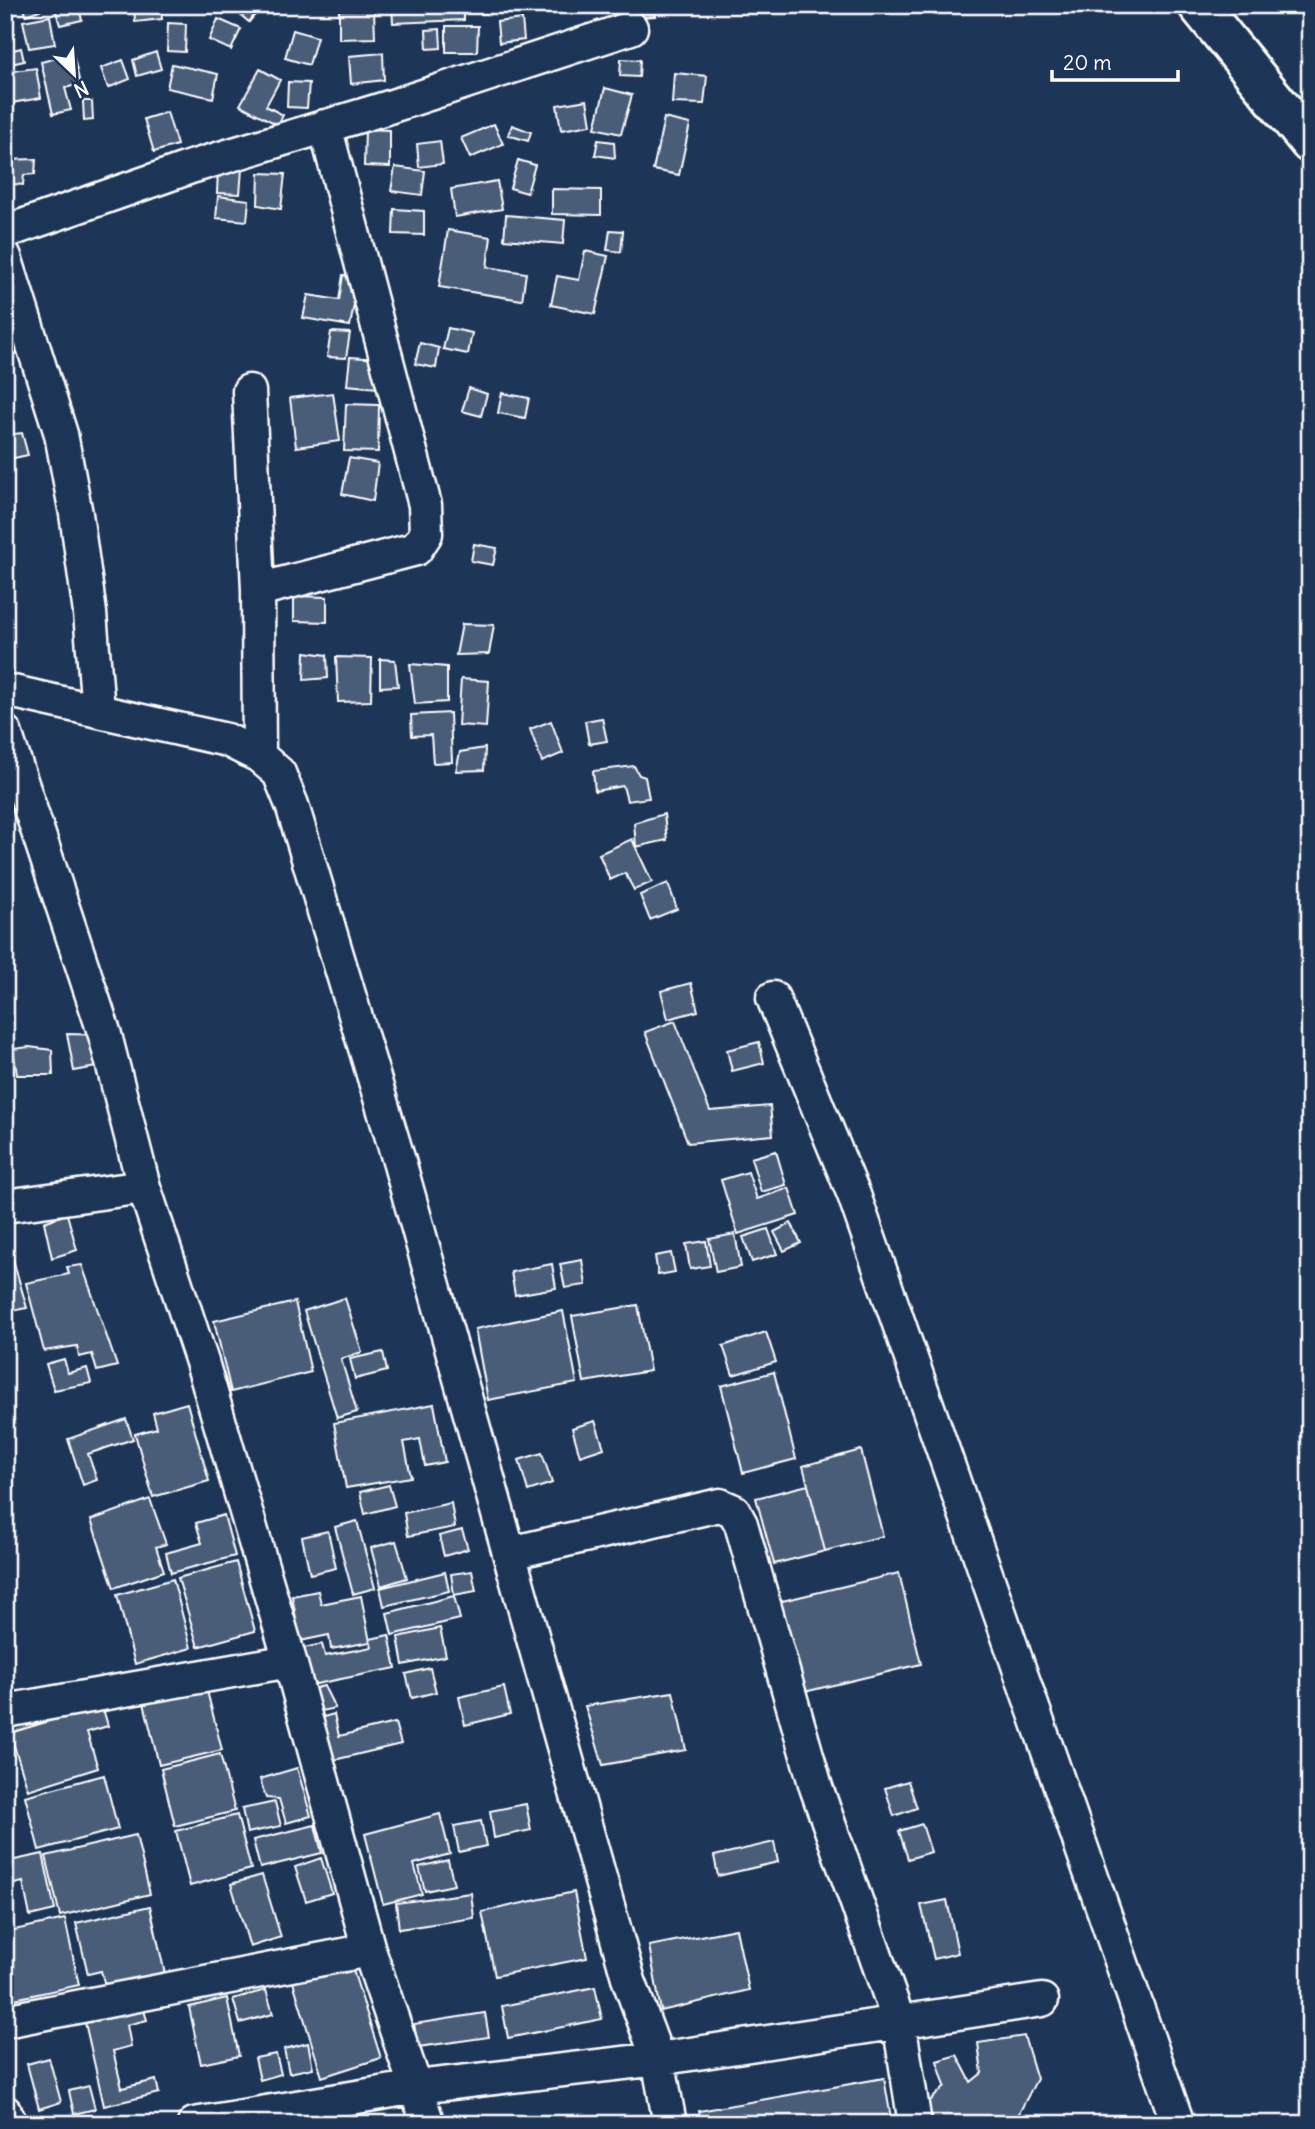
<svg xmlns="http://www.w3.org/2000/svg" width="1315" height="2129" viewBox="0 0 1315 2129" font-family="Delius,sans-serif">
	<style>
		.building { fill: #4a5d79; stroke: #fff; stroke-width: 2 }
		.lines { fill: none; stroke-linecap: round; stroke-linejoin: round }
		.minor-casing { stroke: #fff; stroke-width: 37 }
		.tertiary-casing { stroke: #fff; stroke-width: 44 }
		.minor { stroke: #1d3557; stroke-width: 32 }
		.tertiary { stroke: #1d3557; stroke-width: 38 }
	</style>
	<rect width="100%" height="100%" fill="#1d3557"/>
	<filter id="ink" filterUnits="userSpaceOnUse"><feTurbulence type="fractalNoise" baseFrequency=".0143" numOctaves="2"/><feDisplacementMap in="SourceGraphic" scale="14" xChannelSelector="R" yChannelSelector="G"/><feConvolveMatrix kernelMatrix="1 2 1 2 8 2 1 2 1" color-interpolation-filters="sRGB"/></filter>
	<g filter="url(#ink)">
		<path class="building" d="M23,5H43L45,8L26,15Z
			M54,5H78L82,20L60,25Z
			M96,5H161L162,19L135,22L134,5L96,8Z
			M234,5H263L249,22L232,8Z
			M392,5H464V20L393,23Z
			M473,5H486V13H473Z
			M629,5H654L655,16L630,18Z
			M374,9L375,38L339,39V10Z
			M50,16L55,44L29,48L23,21Z
			M218,19L241,29L231,50L209,40Z
			M522,19L524,40L499,43L497,22Z
			M168,23L186,24L185,52L167,51Z
			M446,26H478L477,52H446Z
			M440,29L441,48L427,49L426,30Z
			M293,30L317,37L309,65L285,58Z
			M21,48L24,61L11,64L9,51Z
			M156,52L161,69L137,76L133,60Z
			M383,53L384,80L351,84L349,56Z
			M73,54L80,84L65,88L71,110L53,114L41,62Z
			M621,59L640,60L639,77L620,76Z
			M123,60L130,79L108,88L101,68Z
			M172,64L218,74L213,98L167,88Z
			M36,68L41,98L11,103L6,72Z
			M260,69L280,80L266,106L283,115L278,125L240,105Z
			M674,73L707,76L704,104L672,103Z
			M288,82L309,83L307,108L287,107Z
			M605,88L632,95L621,134L595,128Z
			M587,100L591,125L561,130L557,105Z
			M83,101H92L93,120L84,121Z
			M167,112L177,145L154,152L144,119Z
			M664,118L690,124L679,175L653,170Z
			M494,124L503,144L470,158L461,138Z
			M512,125L531,132L528,141L508,135Z
			M365,129L390,130V167L364,166Z
			M598,140L614,142L615,158L595,155Z
			M440,141L443,164L419,167L417,144Z
			M36,159L35,174L24,175L23,185L5,183V160Z
			M518,160L535,165L527,193L510,188Z
			M395,167L425,171L422,195L391,191Z
			M218,168L242,169L240,194L217,193Z
			M259,173L285,174L281,209L258,205Z
			M497,181L502,209L455,217L451,189Z
			M552,189L601,190V215L552,214Z
			M218,196L249,200L247,221L216,218Z
			M394,209L424,211V235L393,234Z
			M506,215L565,220L563,244L504,239Z
			M448,230L491,237L487,267L526,273L522,300L439,287Z
			M610,230L623,231L621,252L607,250Z
			M585,251L608,256L595,314L551,305L557,276L579,280Z
			M343,275L359,278L350,326L303,318L308,295L339,300Z
			M448,328L472,333L468,354L443,349Z
			M15,332V354L5,356V333Z
			M331,332L350,333L346,358L327,357Z
			M420,343L439,348L436,368L415,364Z
			M350,357L379,359L377,388L347,385Z
			M469,388L487,394L481,416L462,411Z
			M333,393L340,441L296,447L290,398Z
			M502,393L529,398L525,418L498,413Z
			M346,404L379,405L378,452L344,451Z
			M22,433L28,455L5,460V435Z
			M349,458L378,463L373,501L342,494Z
			M5,499H7L10,521L5,522Z
			M474,544L497,548L493,565L471,561Z
			M294,596L327,597V622L294,621Z
			M462,624L494,625L489,654L456,655Z
			M305,652L327,655L328,678L304,680Z
			M336,657L372,658L371,701L338,702Z
			M380,659L395,660L398,686L380,687Z
			M410,664L447,667V702L415,704Z
			M461,679L489,681L486,727L458,725Z
			M450,713L452,762L433,763L431,735L412,736L411,715Z
			M602,718L607,741L589,744L585,721Z
			M551,721L563,753L542,762L530,729Z
			M485,748L484,770L456,771L460,752Z
			M634,766L639,775L645,777L649,798L627,801L623,786L595,791L593,771Z
			M664,814L667,840L636,847L634,823Z
			M632,839L652,882L634,890L625,873L610,880L599,854Z
			M668,883L677,909L650,920L640,895Z
			M691,983L698,1011L668,1019L661,991Z
			M675,1021L710,1111L770,1106L773,1135L688,1143L645,1032Z
			M67,1034L105,1035L102,1066L74,1071Z
			M759,1042L764,1063L732,1071L727,1050Z
			M29,1047L52,1050L53,1075H17L13,1049Z
			M776,1151L786,1185L761,1192L751,1158Z
			M748,1172L757,1199L789,1188L798,1215L738,1234L721,1180Z
			M67,1214L77,1250L52,1258L44,1222Z
			M791,1223L801,1243L784,1251L774,1232Z
			M768,1229L777,1254L752,1262L743,1237Z
			M5,1232L27,1308L5,1312Z
			M735,1234L741,1267L716,1272L709,1239Z
			M706,1241L710,1266L690,1269L686,1244Z
			M671,1253L675,1272L658,1275L655,1256Z
			M582,1260L586,1285L565,1288L560,1264Z
			M552,1264L556,1288L515,1295L511,1272Z
			M82,1265L117,1366L97,1371L92,1354L79,1357L77,1346L44,1351L26,1283L69,1274L67,1267Z
			M345,1298L362,1352L341,1359L357,1412L337,1418L304,1311Z
			M295,1302L311,1372L231,1392L214,1321Z
			M638,1305L650,1371L584,1382L572,1316Z
			M563,1311L577,1383L488,1400L475,1329Z
			M766,1332L776,1362L733,1375L723,1346Z
			M383,1352L387,1371L355,1379L350,1359Z
			M64,1359L68,1373L87,1368L91,1383L54,1390L46,1364Z
			M774,1372L796,1459L743,1473L721,1386Z
			M187,1403L209,1481L153,1497L135,1434L157,1428L153,1413Z
			M434,1404L445,1462L425,1466L420,1439L404,1442L411,1477L346,1488L334,1423Z
			M126,1419L133,1439L88,1454L97,1480L83,1485L68,1439Z
			M595,1421L604,1448L580,1456L572,1428Z
			M861,1450L883,1536L825,1551L803,1466Z
			M542,1453L552,1483L528,1491L519,1460Z
			M389,1485L395,1506L365,1514L360,1492Z
			M808,1485L825,1551L774,1564L756,1498Z
			M150,1499L166,1544L156,1547L164,1571L114,1588L91,1520Z
			M451,1503L455,1527L408,1536L404,1513Z
			M224,1515L235,1556L171,1573L166,1553L202,1543L196,1523Z
			M357,1521L375,1588L353,1594L335,1527Z
			M462,1530L468,1549L444,1556L439,1536Z
			M328,1531L336,1568L310,1574L302,1537Z
			M396,1541L407,1578L381,1586L371,1548Z
			M236,1562L255,1631L198,1647L178,1578Z
			M472,1571L476,1591L454,1595L451,1574Z
			M445,1572L449,1591L384,1606L380,1588Z
			M899,1573L921,1664L800,1693L778,1602Z
			M173,1579L191,1648L135,1664L117,1595Z
			M318,1591L321,1604L361,1596L370,1642L331,1649L329,1635L300,1641L292,1596Z
			M454,1596L460,1619L392,1635L387,1613Z
			M440,1628L446,1656L403,1665L398,1637Z
			M389,1635L396,1668L306,1686L299,1649L322,1644L325,1656L372,1647L370,1639Z
			M430,1668L436,1692L412,1698L406,1674Z
			M324,1686L335,1708L317,1712L312,1689Z
			M206,1687L222,1750L159,1765L144,1703Z
			M504,1687L510,1714L465,1725L459,1697Z
			M673,1692L686,1750L603,1765L585,1706Z
			M102,1705L108,1726L87,1732L98,1768L28,1790L10,1733Z
			M334,1714L339,1736L395,1723L401,1744L330,1761L320,1718Z
			M220,1754L235,1811L175,1826L161,1769Z
			M297,1768L311,1816L286,1823L279,1799L266,1798L260,1779Z
			M104,1775L118,1829L39,1850L25,1796Z
			M908,1781L917,1808L894,1816L885,1788Z
			M275,1802L281,1826L247,1833L242,1809Z
			M526,1804L531,1830L494,1838L490,1811Z
			M440,1814L450,1854L414,1864L422,1894L383,1904L365,1834Z
			M237,1815L251,1869L190,1886L176,1831Z
			M481,1821L486,1846L459,1852L454,1826Z
			M922,1824L931,1852L908,1859L899,1831Z
			M315,1825L322,1853L260,1868L253,1840Z
			M136,1835L150,1894L60,1916L46,1856Z
			M774,1842L778,1862L718,1876L714,1856Z
			M43,1854L55,1910L30,1916L23,1882L5,1886V1862Z
			M321,1858L332,1893L306,1901L295,1867Z
			M448,1860L454,1885L425,1891L419,1867Z
			M262,1875L281,1937L250,1947L231,1884Z
			M574,1892L587,1958L495,1976L482,1912Z
			M471,1893L474,1918L399,1929L396,1903Z
			M947,1900L958,1953L934,1959L921,1905Z
			M150,1906L166,1979L107,1993L101,1971L88,1974L76,1923Z
			M65,1919L79,1985L5,2001V1932Z
			M736,1929L749,1990L661,2011L649,1946Z
			M351,1964L381,2058L322,2077L293,1982Z
			M595,1987L602,2019L508,2038L502,2006Z
			M266,1990L273,2014L240,2023L233,1999Z
			M227,1998L239,2056L201,2064L189,2007Z
			M142,2004L147,2020L127,2025L131,2046L113,2051L122,2088L156,2080L159,2093L104,2106L84,2018Z
			M485,2013L489,2037L418,2047L414,2024Z
			M1024,2036L1037,2079L1017,2117L1019,2124H931L926,2105L945,2086L937,2061L957,2055L971,2082L982,2073L978,2043Z
			M308,2043L313,2068L289,2073L284,2049Z
			M276,2054L281,2074L260,2080L255,2058Z
			M49,2058L61,2102L39,2109L27,2064Z
			M884,2078L892,2124H702L699,2111Z
			M89,2086L95,2109L74,2114L69,2091Z
			M636,2117L637,2124H613L612,2121Z"/>
		<g class="lines">
			<g class="minor-casing">
				<path id="minor" d="M5,232L191,167L386,108L631,28
					M5,257L61,434L76,514L90,613L98,710
					M249,391L258,590L259,756
					M258,590L416,549L426,534L425,505L325,126
					M5,690L227,740L259,756L279,773L292,805L399,1161L629,1981L658,2059L670,2124
					M5,732L105,1035L144,1187L202,1362L290,1661L369,1950L428,2124
					M773,998L854,1195L1178,2124
					M5,1206L144,1187
					M510,1553L720,1505L734,1511L741,1524L816,1787L899,2022L915,2124
					M5,1711L290,1661
					M5,2021L369,1950
					M5,2112L11,2124
					M194,2124L417,2087L658,2059L1042,2000"/>
			</g>
			<g class="tertiary-casing">
				<path id="tertiary" d="M1198,5L1310,143"/>
			</g>
			<use href="#minor" class="minor"/>
			<use href="#tertiary" class="tertiary"/>
		</g>
	</g>
	<rect width="1315" height="2129" fill="none" stroke="#1d3557" stroke-width="28"/>
	<rect x="14" y="14" width="1287" height="2101" fill="none" stroke="#fff" stroke-width="2.5" filter="url(#ink)"/>
	<g transform="translate(74 74) rotate(155)" stroke="#1d3557" stroke-width="5" paint-order="stroke">
	<path d="M0-5L12 26L0 18L-12 26Z" fill="#ffffff"/>
	<text y="-10" font-size="19" font-weight="bold" text-anchor="middle" fill="#ffffff">N</text>
	</g>
	<path d="M1052 70v10h126v-10" fill="none" stroke="#ffffff" stroke-width="3.5"/>
	<text x="1063" y="70" font-size="21" fill="#ffffff" stroke="#1d3557" stroke-width="5" paint-order="stroke">20 m</text>
</svg>
